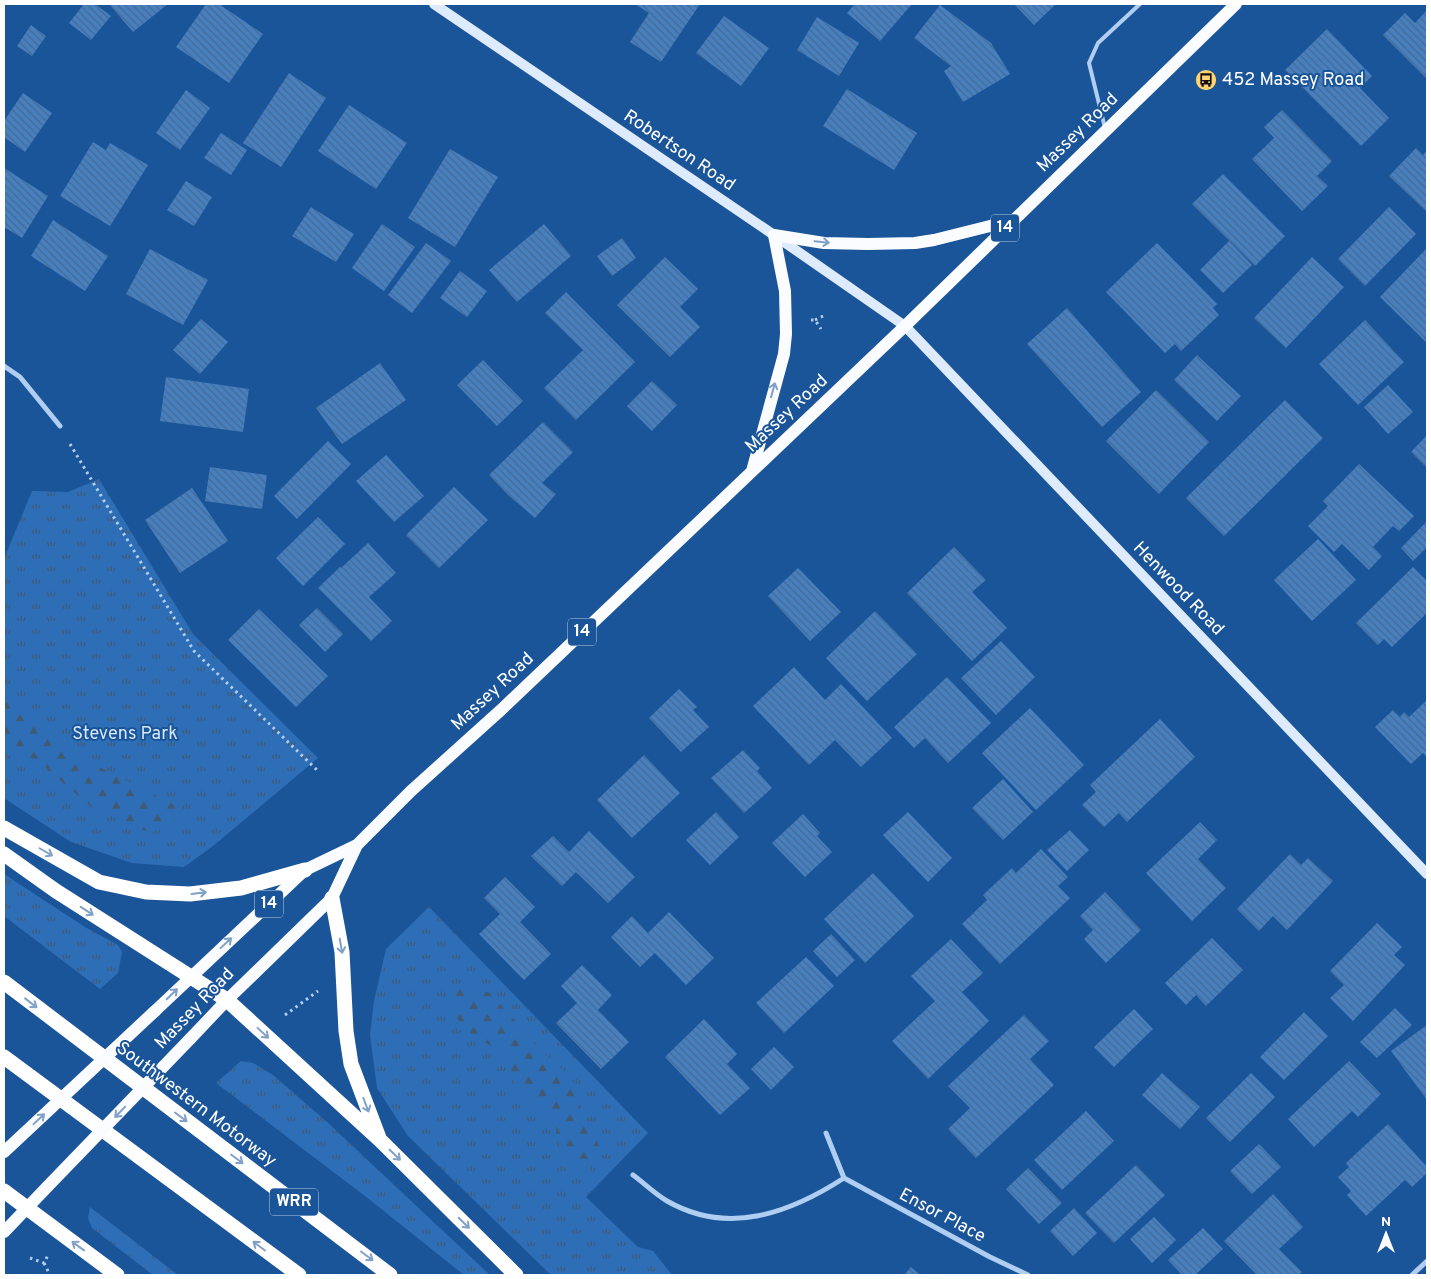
<svg xmlns="http://www.w3.org/2000/svg" width="1431" height="1279" viewBox="0 0 1431 1279" font-family="Overpass,sans-serif">
	<style>
		.grass { fill: url(#grass-tufts) }
		.forest { fill: url(#forest-firs) }
		.building { fill: url(#building-back-hatch) }
		.lines { fill: none; stroke-linecap: round; stroke-linejoin: round }
		.path { stroke: #b0cef1; stroke-width: 3; stroke-dasharray: 2.5 4; stroke-linecap: butt }
		.lane { stroke: #b0cef1; stroke-width: 4 }
		.street { stroke: #b0cef1; stroke-width: 5 }
		.secondary { stroke: #deebfc; stroke-width: 10 }
		.primary { stroke: #fafcff; stroke-width: 12 }
		.highway { stroke: #fff; stroke-width: 15 }
		.primary-bridge { stroke: #fafcff; stroke-width: 12 }
		.oneway { stroke: #7fa0c7 }
		.oneway2 { stroke: #81a1c7 }
		.labels { text-anchor: middle; dominant-baseline: central; stroke-width: 4; stroke-linejoin: round; paint-order: stroke }
		.shield { fill: #1a5499; stroke: #bacce0; stroke-width: 1 }
		.shield-label { font-size: 16px; font-weight: bold; fill: #fff }
		.poi-label { font-size: 18px; fill: #fff; stroke: #1a5499; text-anchor: start }
		.street-label { font-size: 18px; fill: #fff; stroke: #1a5499 }
		.park-label { font-size: 18px; fill: #d7e8fc; stroke: #1a5499 }
	</style>
	<defs>
		<pattern id="grass-tufts" width="24" height="20" patternUnits="userSpaceOnUse" patternTransform="scale(1.25)"><rect width="24" height="20" fill="#2e6eb6"/><path d="M3 7l-1-3M5 7V3M7 7l1-3M15 17l-1-3M17 17v-4M19 17l1-3" fill="none" stroke="#405a76"/></pattern>
		<pattern id="forest-firs" width="22" height="20" patternUnits="userSpaceOnUse" patternTransform="scale(1.25)"><rect width="22" height="20" fill="#2e6eb6"/><path d="M5 1l3.5 6h-7zM16 11l3.5 6h-7z" fill="#405a76"/></pattern>
		<pattern id="building-back-hatch" width="6" height="6" patternUnits="userSpaceOnUse" patternTransform="scale(1.25)"><rect width="6" height="6" fill="#4780c1"/><path d="M-1 5l2 2M0 0l6 6M5-1l2 2" fill="none" stroke="#49698c"/></pattern>
	</defs>
	<rect width="100%" height="100%" fill="#1a5499"/>
	<path class="grass" d="M99,479L193,634L318,758L213,846L184,867L132,863L71,842L4,798V559L32,491L68,492Z
		M4,874L85,927L118,945L122,952L118,973L100,989L4,916Z
		M429,907L648,1133L586,1197L638,1247L653,1251L672,1275H551L408,1136L377,1088L370,1035L374,1001L386,949Z
		M241,1061L253,1063L273,1075L327,1122L490,1275H464L365,1196L216,1083Z
		M90,1207L178,1275H153L92,1228L88,1218Z"/>
	<path class="forest" d="M4,700L30,715L55,743L107,771L175,805V820L168,827L150,833L91,807L37,760L4,748Z
		M464,984L490,993L514,1019L530,1040L565,1072L581,1092L574,1118C592,1127 592,1127 599,1146L589,1172L568,1161L556,1139V1120L517,1092L506,1055L471,1034L451,1012L449,991Z"/>
	<path class="building" d="M84,4H95L111,16L91,40L69,23Z
		M109,4H168L133,32Z
		M206,4H219L263,34L229,83L176,47Z
		M635,4H700L661,62L630,42L649,13Z
		M855,4H912L880,41L847,13Z
		M1014,4H1056L1034,25Z
		M940,5L991,43L1010,74L963,102L944,71L951,66L914,38Z
		M1427,10V79L1383,35L1405,13L1415,23Z
		M724,16L769,48L741,86L696,53Z
		M817,17L859,43L839,76L797,50Z
		M31,25L46,36L32,56L17,46Z
		M1327,29L1372,76L1360,88L1389,118L1361,146L1285,70Z
		M289,73L326,98L281,167L243,143Z
		M847,89L917,133L894,170L823,126Z
		M186,90L210,108L180,150L156,133Z
		M23,93L52,113L25,152L4,137V121Z
		M349,105L407,143L376,189L318,151Z
		M1282,110L1332,161L1317,176L1328,186L1302,211L1252,159L1274,138L1264,127Z
		M221,133L247,150L231,175L204,158Z
		M93,142L106,150L110,143L148,165L110,226L60,196Z
		M1416,148L1423,155L1427,150V212L1389,176Z
		M450,149L498,177L455,247L408,218Z
		M4,168L48,196L22,238L4,227Z
		M1223,174L1285,236L1255,266L1192,204Z
		M186,181L212,197L194,226L167,210Z
		M311,207L354,234L336,262L292,236Z
		M1389,207L1416,234L1365,286L1338,259Z
		M53,220L108,256L85,291L31,256Z
		M382,224L415,247L384,291L352,268Z
		M544,224L571,256L517,302L489,270Z
		M622,238L636,258L612,276L597,256Z
		M1229,241L1252,265L1223,293L1200,270Z
		M426,243L451,261L412,313L388,295Z
		M1157,243L1217,304L1213,308L1219,315L1181,351L1175,344L1165,353L1106,292Z
		M1427,248V343L1380,297Z
		M150,249L208,280L183,325L126,294Z
		M665,257L698,289L680,307L700,327L670,357L617,305Z
		M1312,257L1344,287L1286,348L1254,318Z
		M460,271L487,291L467,317L440,298Z
		M566,292L635,362L576,420L544,388L583,350L545,313Z
		M1067,308L1141,392L1102,427L1027,344Z
		M201,319L228,342L200,374L173,350Z
		M1365,320L1404,362L1358,405L1319,364Z
		M1197,355L1241,396L1217,421L1174,380Z
		M483,360L523,401L497,426L457,385Z
		M380,363L406,400L342,444L316,408Z
		M166,377L249,389L243,432L160,421Z
		M652,381L677,405L652,431L627,406Z
		M1388,385L1413,412L1388,434L1364,407Z
		M1156,390L1209,442L1159,494L1106,441Z
		M1285,400L1323,438L1224,536L1186,498Z
		M543,422L573,452L542,483L556,494L535,518L508,495L489,475Z
		M1427,435V468L1411,452Z
		M328,441L351,464L297,519L274,496Z
		M386,455L424,496L394,522L356,481Z
		M1359,464L1414,516L1399,531L1393,526L1373,547L1382,556L1369,570L1342,544L1334,552L1308,526L1328,506L1323,501Z
		M210,467L267,475L262,509L205,501Z
		M454,487L488,520L439,568L406,535Z
		M192,488L228,541L180,573L145,520Z
		M318,517L345,544L303,586L276,558Z
		M1427,521V547L1413,561L1401,548Z
		M1318,539L1356,580L1312,621L1274,580Z
		M368,543L396,573L369,597L392,621L371,641L318,588L340,567L341,568Z
		M954,547L986,580L972,592L1007,628L972,661L907,593Z
		M1413,567L1427,581V613L1392,647L1384,639L1378,645L1356,623Z
		M798,568L841,612L810,641L768,596Z
		M317,608L343,634L325,652L299,625Z
		M259,609L328,676L296,707L228,640Z
		M875,611L917,654L867,701L826,658Z
		M1001,641L1035,677L996,715L961,678Z
		M794,667L825,700L841,684L892,738L861,767L835,740L809,765L753,706Z
		M947,677L991,723L948,763L925,738L914,748L894,727Z
		M679,689L697,707L693,710L709,727L681,752L649,718Z
		M1427,700V757L1423,753L1411,764L1375,727L1393,710L1400,717L1404,712L1409,717Z
		M1030,708L1084,765L1036,810L982,753Z
		M1160,719L1195,757L1127,822L1119,813L1104,827L1082,805L1096,792L1090,785Z
		M743,750L760,768L757,771L772,788L744,813L711,778Z
		M644,755L680,793L632,838L597,800Z
		M1003,779L1033,812L1003,840L972,808Z
		M716,812L739,837L710,865L686,840Z
		M908,812L952,858L928,882L883,835Z
		M803,814L820,833L817,836L832,852L805,877L772,843Z
		M1200,822L1217,840L1198,859L1226,888L1192,921L1146,873Z
		M1070,830L1089,850L1067,871L1047,850Z
		M589,831L635,877L608,903L576,872L562,886L531,856L553,836L569,852Z
		M1041,849L1068,877L1058,886L1070,898L1000,964L962,924L987,900L983,895L1012,868L1016,873Z
		M1290,854L1301,865L1308,858L1333,881L1287,930L1273,916L1259,931L1237,909Z
		M873,873L914,916L865,963L824,919Z
		M505,877L535,907L520,922L551,954L524,980L479,934L500,914L484,898Z
		M1105,892L1141,930L1106,963L1084,939L1093,930L1080,916Z
		M669,912L714,958L686,985L655,953L640,967L611,937L632,916L648,933Z
		M1377,923L1402,947L1394,955L1405,965L1353,1021L1330,998L1344,985L1330,971Z
		M831,934L855,960L837,977L813,951Z
		M1212,938L1243,970L1206,1006L1196,995L1186,1005L1165,983Z
		M951,939L983,973L962,992L989,1021L928,1079L892,1041L935,1001L911,976Z
		M806,957L834,986L784,1033L756,1003Z
		M582,965L612,995L598,1010L629,1042L601,1069L556,1023L577,1003L561,986Z
		M1395,1008L1412,1025L1377,1058L1360,1042Z
		M1134,1009L1153,1029L1114,1067L1094,1047Z
		M1304,1012L1328,1036L1284,1080L1260,1057Z
		M1024,1015L1049,1041L1030,1059L1054,1085L976,1158L948,1129L970,1108L948,1086Z
		M704,1019L737,1054L727,1064L750,1088L720,1115L665,1057Z
		M1427,1025V1100L1391,1051Z
		M774,1047L794,1067L771,1090L751,1069Z
		M1349,1061L1381,1094L1358,1117L1352,1111L1314,1147L1288,1119Z
		M1162,1073L1200,1107L1180,1129L1142,1095Z
		M1251,1073L1275,1097L1230,1142L1206,1118Z
		M1086,1111L1114,1141L1062,1190L1034,1160Z
		M1388,1124L1427,1167V1173L1412,1187L1405,1180L1366,1216L1347,1195L1351,1191L1338,1177L1349,1167L1346,1163Z
		M1259,1144L1281,1167L1252,1194L1230,1171Z
		M1136,1165L1165,1195L1114,1243L1085,1213Z
		M1028,1168L1062,1203L1039,1224L1006,1189Z
		M1273,1194L1303,1227L1279,1249L1302,1272L1298,1275H1257L1224,1241Z
		M1074,1208L1097,1233L1073,1256L1050,1231Z
		M1154,1217L1176,1240L1152,1263L1130,1239Z
		M1203,1228L1223,1249L1195,1275H1182L1168,1260Z
		M911,1267L920,1275H904Z"/>
	<g class="lines">
		<path class="path" d="M811,320H815L821,329
			M815,320L825,315
			M70,444L194,651L317,770
			M285,1015L318,991
			M30,1258L44,1263L48,1255
			M44,1263L50,1275"/>
		<path class="lane" d="M1105,128L1089,63L1098,43L1140,4"/>
		<path class="street" d="M4,366L20,377L60,426
			M826,1133L844,1178
			M633,1175C644,1183 655,1194 667,1201C728,1236 790,1213 844,1178L990,1257L1028,1275
			M1412,1275L1427,1261"/>
		<path class="secondary" d="M434,4L774,235L905,326L1427,874"/>
		<path class="primary" d="M752,471L784,354L786,334L785,291L774,235L824,243L868,244L915,243L934,240L1014,220
			M155,1011L305,870L357,845L411,791L502,709L905,326L1236,4
			M190,1039L227,1000L332,898L357,845
			M4,1232L48,1186"/>
		<path class="highway" d="M4,828L99,882L146,892L190,894L241,888L305,870
			M4,854L56,891L227,1000L380,1140L516,1275
			M332,898L342,952L346,1031L351,1064L379,1138
			M4,982L390,1275
			M4,1057L299,1275
			M4,1191L117,1275"/>
		<path class="primary-bridge" d="M4,1152L155,1011
			M48,1186L190,1039"/>
	</g>
	<defs><path id="oneway-shaft" d="M-6 0H5M1.5-3L5.5 0L1.5 3" fill="none" stroke-width="1.6" stroke-linecap="round" stroke-linejoin="round" transform="scale(1.25)"/></defs>
	<g class="oneway">
		<use href="#oneway-shaft" transform="translate(822 242) rotate(6)"/>
		<use href="#oneway-shaft" transform="translate(773 390) rotate(-75)"/>
		<use href="#oneway-shaft" transform="translate(226 943) rotate(-43)"/>
		<use href="#oneway-shaft" transform="translate(172 994) rotate(-44)"/>
		<use href="#oneway-shaft" transform="translate(120 1112) rotate(134)"/>
		<use href="#oneway-shaft" transform="translate(39 1119) rotate(-43)"/>
	</g>
	<g class="oneway2">
		<use href="#oneway-shaft" transform="translate(46 852) rotate(30)"/>
		<use href="#oneway-shaft" transform="translate(199 893) rotate(-7)"/>
		<use href="#oneway-shaft" transform="translate(87 911) rotate(33)"/>
		<use href="#oneway-shaft" transform="translate(341 946) rotate(80)"/>
		<use href="#oneway-shaft" transform="translate(31 1003) rotate(38)"/>
		<use href="#oneway-shaft" transform="translate(263 1033) rotate(43)"/>
		<use href="#oneway-shaft" transform="translate(366 1105) rotate(69)"/>
		<use href="#oneway-shaft" transform="translate(181 1117) rotate(37)"/>
		<use href="#oneway-shaft" transform="translate(395 1155) rotate(44)"/>
		<use href="#oneway-shaft" transform="translate(237 1159) rotate(37)"/>
		<use href="#oneway-shaft" transform="translate(464 1223) rotate(45)"/>
		<use href="#oneway-shaft" transform="translate(78 1246) rotate(-144)"/>
		<use href="#oneway-shaft" transform="translate(259 1246) rotate(-143)"/>
		<use href="#oneway-shaft" transform="translate(367 1256) rotate(37)"/>
	</g>
	<defs>
		<g id="bus-disc" transform="scale(1.125)"><circle r="9.5" fill="#ffd370" stroke="#1a5499"/><path d="M-5-6H5V4H4V6H2V4H-2V6H-4V4H-5ZM-3.5-4V0h7V-4ZM-3.5 1.2v1.5H-2V1.2ZM2 1.2v1.5H3.5V1.2Z" fill="#111"/></g>
	</defs>
	<g fill-rule="evenodd">
		<use href="#bus-disc" x="1206" y="80"/>
	</g>
	<g class="labels">
		<g class="shield">
			<rect x="991" y="214.5" width="28" height="27" rx="4"/>
			<rect x="568" y="618.5" width="28" height="27" rx="4"/>
			<rect x="255" y="890.5" width="28" height="27" rx="4"/>
			<rect x="270" y="1188.5" width="48" height="27" rx="4"/>
		</g>
		<g class="shield-label">
			<text x="1005" y="228">14</text>
			<text x="582" y="632">14</text>
			<text x="269" y="904">14</text>
			<text x="294" y="1202">WRR</text>
		</g>
		<g class="poi-label">
			<text x="1222" y="80">452 Massey Road</text>
		</g>
		<g class="street-label">
			<text transform="translate(1078 133) rotate(-44)">Massey Road</text>
			<text transform="translate(679 151) rotate(34)">Robertson Road</text>
			<text transform="translate(787 414) rotate(-43)">Massey Road</text>
			<text transform="translate(1178 589) rotate(46)">Henwood Road</text>
			<text transform="translate(493 692) rotate(-43)">Massey Road</text>
			<text transform="translate(195 1009) rotate(-46)">Massey Road</text>
			<text transform="translate(196 1105) rotate(37)">Southwestern Motorway</text>
			<text transform="translate(942 1216) rotate(28)">Ensor Place</text>
		</g>
		<g class="park-label">
			<text x="125" y="734">Stevens Park</text>
		</g>
	</g>
	<rect width="1431" height="1279" fill="none" stroke="#ffffff" stroke-width="10"/>
	<g transform="translate(1386 1234)" stroke="#1a5499" stroke-width="4" paint-order="stroke">
	<path d="M0-4L9 19L0 12L-9 19Z" fill="#ffffff"/>
	<text y="-8" font-size="14" font-weight="bold" text-anchor="middle" fill="#ffffff">N</text>
	</g>
</svg>
